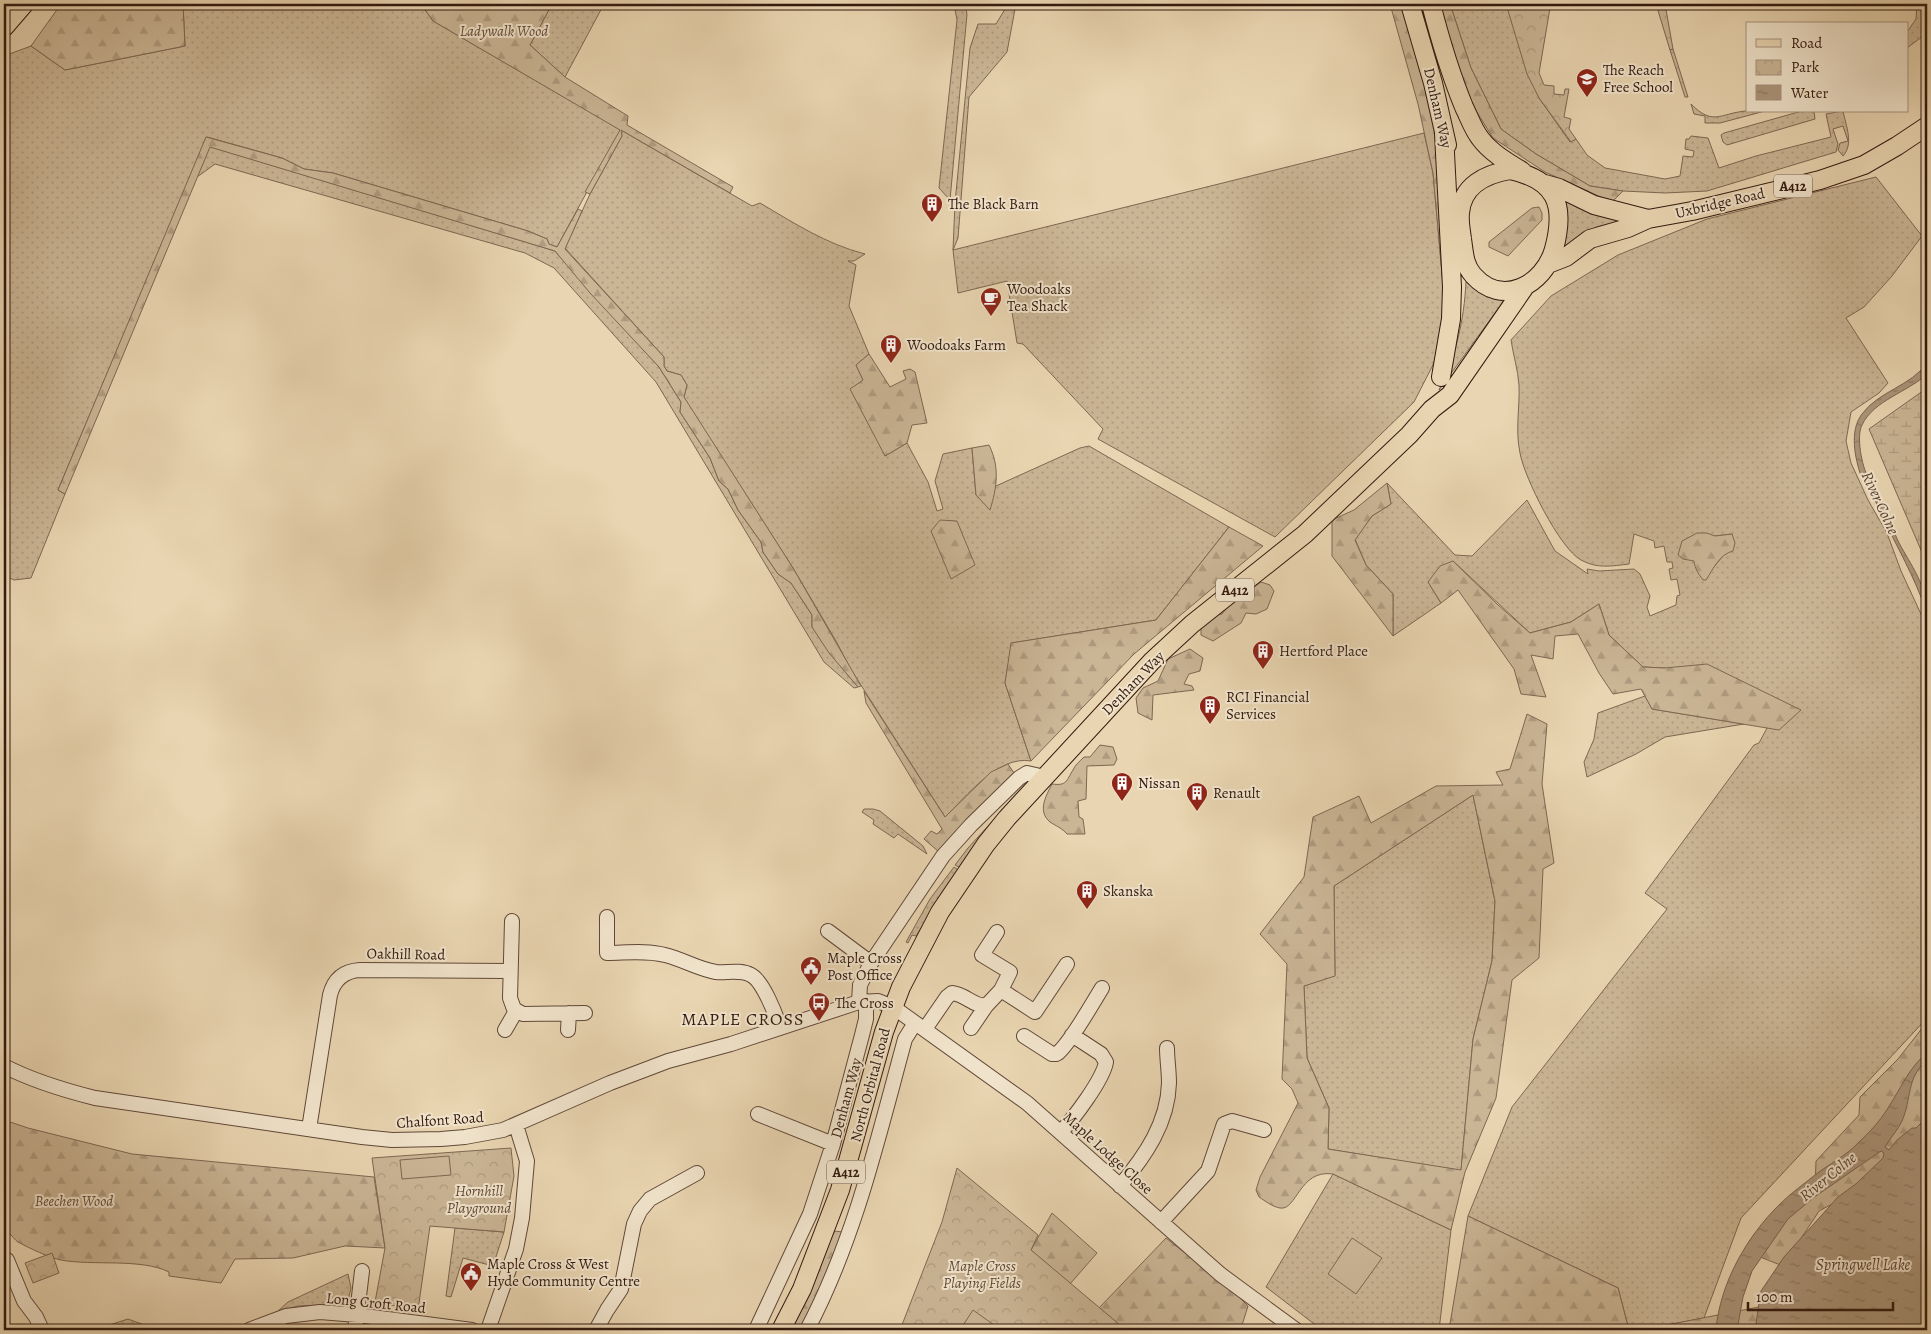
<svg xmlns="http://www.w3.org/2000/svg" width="1931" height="1334" viewBox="0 0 1931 1334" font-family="Alegreya,serif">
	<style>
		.grass { fill: url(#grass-dots); stroke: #7e6752; fill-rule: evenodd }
		.forest { fill: url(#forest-firs); stroke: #7e6752; fill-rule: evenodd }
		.wetland { fill: url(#wetland-marsh); stroke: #7e6752 }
		.park { fill: url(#park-crowns); stroke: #7e6752 }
		.pitch { fill: #cab595; stroke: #7e6752 }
		.water { fill: url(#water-ripples); stroke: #7b634f }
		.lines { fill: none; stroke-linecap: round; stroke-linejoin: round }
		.minor-casing { stroke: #604838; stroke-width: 16 }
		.major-casing { stroke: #33190f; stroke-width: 20 }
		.highway-casing { stroke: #33190f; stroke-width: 22 }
		.minor { stroke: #f1e4cc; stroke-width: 14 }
		.major { stroke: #e9d5b1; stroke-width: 18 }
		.highway { stroke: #e9d5b1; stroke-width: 20 }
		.labels { text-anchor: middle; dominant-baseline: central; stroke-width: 4; stroke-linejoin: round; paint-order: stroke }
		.shield { fill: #f1e4cc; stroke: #6c5648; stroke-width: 1 }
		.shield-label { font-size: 14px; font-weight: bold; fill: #33190f }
		.park-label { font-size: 15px; font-style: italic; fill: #604837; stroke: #f1e4cc }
		.poi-label { font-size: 15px; fill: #33190f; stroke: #f1e4cc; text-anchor: start }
		.street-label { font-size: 15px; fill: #33190f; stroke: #f1e4cc }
		.water-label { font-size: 16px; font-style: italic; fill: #5d4434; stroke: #f1e4cc }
		.quarter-label { font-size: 18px; letter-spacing: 1px; fill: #33190f; stroke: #f1e4cc }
	</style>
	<defs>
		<pattern id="grass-dots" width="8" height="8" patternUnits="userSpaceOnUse" patternTransform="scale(1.25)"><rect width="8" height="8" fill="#cab595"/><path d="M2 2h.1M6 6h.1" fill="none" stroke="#ae9b7f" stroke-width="1.8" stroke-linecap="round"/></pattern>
		<pattern id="forest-firs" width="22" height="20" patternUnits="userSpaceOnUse" patternTransform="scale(1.25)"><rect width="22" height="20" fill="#cab595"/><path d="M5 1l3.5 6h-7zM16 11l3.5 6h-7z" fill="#ae9b7f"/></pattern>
		<pattern id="wetland-marsh" width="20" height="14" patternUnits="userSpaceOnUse" patternTransform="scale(1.25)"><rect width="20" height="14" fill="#cab595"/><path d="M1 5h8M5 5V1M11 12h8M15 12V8" fill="none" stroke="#ae9b7f"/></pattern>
		<pattern id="park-crowns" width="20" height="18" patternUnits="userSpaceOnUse" patternTransform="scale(1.25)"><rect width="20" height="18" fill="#cab595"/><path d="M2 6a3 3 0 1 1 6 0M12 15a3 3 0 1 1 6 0" fill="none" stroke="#ae9b7f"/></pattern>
		<pattern id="water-ripples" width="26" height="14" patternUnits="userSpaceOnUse" patternTransform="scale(1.25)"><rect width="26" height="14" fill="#ab957a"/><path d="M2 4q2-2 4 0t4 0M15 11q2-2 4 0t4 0" fill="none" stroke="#8c7962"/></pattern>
	</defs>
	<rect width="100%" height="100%" fill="#e9d5b1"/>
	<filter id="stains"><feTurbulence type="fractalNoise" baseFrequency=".004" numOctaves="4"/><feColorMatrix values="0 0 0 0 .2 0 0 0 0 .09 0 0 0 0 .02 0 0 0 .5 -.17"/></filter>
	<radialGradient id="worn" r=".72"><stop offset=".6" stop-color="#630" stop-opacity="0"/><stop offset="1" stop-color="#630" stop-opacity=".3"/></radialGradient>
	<path class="grass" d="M183,4H421L433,21L752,206L760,203C794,223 826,244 865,254L854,261H848L856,265L849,306L869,354L856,365L863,380L885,456L907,443L928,482L937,511L943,509L935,481L943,454L972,448L976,495L1080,448L1089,446L1229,527L1156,620L1012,643L1005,683L1031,761C998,755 966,797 945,817L850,668L836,641L793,568L688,405L684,397L687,385L681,375L667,371L664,366V357L565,248L590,194L622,136L620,131L557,247L549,244L547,239L528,231L333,173L304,169L282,158L207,137L58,490L65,494L31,578L14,580L4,575V56L31,46L65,70L185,46Z
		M552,4H604L565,77L530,45Z
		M954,4H965L967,14L950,200L939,188L957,20Z
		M1008,4H1014L1015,9L1007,52L969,97L958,238L953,250L1424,133L1433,173L1444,296L1441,329L1435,361L1414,402L1275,537L1098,439L1103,429L1023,344L1017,343L1007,281L958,293L953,250L955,203L970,48L978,24H996Z
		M1450,4H1506L1539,98L1570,142L1576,139L1587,155L1605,168L1665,179L1680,176L1683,156L1693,157L1694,151L1685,149L1686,139H1689L1691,136L1708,138L1719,168L1756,156L1831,137L1826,114L1843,111C1846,126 1854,144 1843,156L1838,150L1840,143L1848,141L1843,126L1833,129L1838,144L1836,152L1707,191L1665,193L1623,191L1590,186L1536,154L1501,129L1471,68Z
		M1917,4H1927V33L1907,48V32L1916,19Z
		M1673,49L1688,97H1685L1670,50Z
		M1691,104C1713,126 1719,114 1745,111C1750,111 1758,111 1765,111L1720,123H1705V116L1694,114Z
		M1802,111H1814L1815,119L1727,145L1723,142L1721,135L1724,133Z
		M209,146L555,251L659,367L681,402L680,412L710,458L719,481L728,489L738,510L761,542L763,552L778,574L791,583L812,615V627L846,673L858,687L854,688L824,662L656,382L554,268L525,253L215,164L197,177Z
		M1876,177L1922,236L1892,276L1864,307L1846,318L1888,383L1879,393L1851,412L1846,441L1851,463L1868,500L1887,533L1901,571L1927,627V1018L1741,1218L1704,1318L1641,1330H1629L1618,1288L1468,1216L1512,1107L1667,909L1645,893L1754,745L1759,743L1767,728L1665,668L1643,667L1609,635L1599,604L1571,622L1530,633L1453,561L1428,582L1441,603L1393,636V594L1366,565L1355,539L1372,516L1391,504L1387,483L1455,555L1472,556L1527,500L1555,551L1588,574L1587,569L1599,571L1634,569L1640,574L1650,596L1647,607L1650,616L1676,605L1677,596L1680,595L1677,579L1671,580L1669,569L1673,568L1672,562H1667L1664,546L1655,548L1654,541L1634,534L1629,564C1612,566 1597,569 1581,560C1560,549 1524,477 1520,453C1515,430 1520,407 1519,385C1518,370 1513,354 1511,340L1551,296L1618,255L1707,219ZM1732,534L1726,552L1713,568L1715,536Z
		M1563,200L1622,220L1596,227L1563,247L1567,224Z
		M1466,282L1475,288L1506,298L1439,390C1456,355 1464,321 1466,282Z
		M1645,696L1652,709L1744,724L1665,737L1636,754L1587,777L1584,762L1594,739L1598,713Z
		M1028,782V785L985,834L959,867L955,865L968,848Z
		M1473,795L1495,901L1492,961L1473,1039L1461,1171L1328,1149L1329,1108L1307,1058L1304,986L1335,975L1334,886Z
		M864,809H873L880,811L923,846L927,854L898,834L894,838L873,824L874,820L862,812Z
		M954,867L958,870L916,936L912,935L908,943L906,942L930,899Z
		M1333,1174L1451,1230L1439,1330H1322L1266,1287Z
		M455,1228L504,1232L493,1266L463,1258L451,1297L446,1296Z
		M348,1274L351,1288L347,1304L298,1306L277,1312L288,1302Z
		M128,1319L147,1326L149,1330H94Z"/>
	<path class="forest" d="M61,4H183L185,46L65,70L31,46Z
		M421,4H552L530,45L565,77L628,116L627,125L733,187L730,193L621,130L622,136L590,194L585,192L620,130L433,21Z
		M1390,4H1402L1438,133L1444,296L1433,173L1418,104Z
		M1437,4H1450L1471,68L1501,129L1536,154L1590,186L1623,191L1612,202L1545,172L1493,138L1470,101L1445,33Z
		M206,137L282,158L304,169L333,173L528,231L547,239L549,244L557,247L578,209L582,211L565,249L664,357V366L667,371L681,375L687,385L684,397L793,568L861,686L858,687L829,653L812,627V615L791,583L778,574L763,552L761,542L738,510L728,489L719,481L710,458L680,412L681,402L659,367L590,293L555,251L210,147L65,494L58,490Z
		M1539,207L1542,213V220L1508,256L1489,247V242L1532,208Z
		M869,354L890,387L906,379L903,371L910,369L915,372L927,423L912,425L907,443L885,456L850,389L863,380L856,365Z
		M989,445C1000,467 997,487 990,510L976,495L972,448Z
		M1387,483L1391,504L1372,516L1355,540L1366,565L1393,594V636L1332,556V520L1354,510Z
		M940,520L957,521L975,565L951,579L931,531Z
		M1229,527L1263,546L1134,654L1031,761L1005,683L1011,643L1156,620Z
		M1697,533H1707L1715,536L1732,534L1735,543L1733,551C1720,554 1713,569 1706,580H1703C1698,573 1695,569 1694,561L1683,559L1678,555L1682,541Z
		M1453,561L1498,605L1530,633L1571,622L1599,604L1609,635L1643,667L1665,668L1707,664L1801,710L1779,730L1652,709L1641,689L1613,694L1599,673L1578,634L1555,636L1553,659L1531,655L1546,697L1521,694L1514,669L1458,590L1441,603L1428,582L1440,566Z
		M1261,582L1270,585L1274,591L1267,609L1256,614L1246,613L1241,623L1213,641L1201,635V626L1214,615L1222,614L1228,606Z
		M1190,649L1203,658L1200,671L1189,674L1184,684L1192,686L1194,690L1153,695L1152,720L1138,713L1136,698L1143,688L1158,681L1168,659Z
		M864,691L945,817L991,772L1008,764L1014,773L939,852L924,839L931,831L937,834L942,829L866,703Z
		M1527,714L1547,724L1542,784L1554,863L1543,869L1539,958L1512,980L1496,1098L1465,1172L1451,1230L1333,1174C1299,1169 1297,1211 1280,1208C1273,1207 1265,1201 1259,1197L1256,1190L1260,1177L1298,1103L1292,1089L1282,1079L1287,964L1260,934L1304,877L1313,817L1359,796L1371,823L1436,786L1503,785L1496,772L1510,769ZM1473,795L1495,901L1492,961L1473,1039L1461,1170L1328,1149L1329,1108L1307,1058L1304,986L1335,976L1334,886Z
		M1100,745L1113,747L1117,759L1114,765L1087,766L1086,799L1078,801L1079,817L1083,819L1085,834H1067C1062,828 1056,826 1050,822C1037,811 1046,796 1052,784C1067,786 1066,781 1073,770C1075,765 1080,761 1084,757H1090Z
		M1927,1022V1136L1855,1192L1819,1211L1783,1266L1760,1257L1785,1216L1815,1190L1816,1161L1859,1115L1860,1097L1898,1059Z
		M4,1120L28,1128L132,1154L374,1177L385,1248L345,1246L293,1258L235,1259L221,1283L169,1276V1272C141,1258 93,1266 61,1260C50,1258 29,1248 18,1242C12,1238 13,1234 4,1231Z
		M1052,1213L1097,1253L1070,1284L1031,1250Z
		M1468,1216L1618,1288L1629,1330H1449Z
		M834,1231L843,1232L812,1308L799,1330H790Z
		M1166,1238L1232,1290L1248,1306L1243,1322L1238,1330H1126L1099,1308Z
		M1769,1305L1768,1330H1641Z"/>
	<path class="wetland" d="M1927,388V564L1869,429Z"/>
	<path class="park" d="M1506,4H1527L1550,8L1539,73L1544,85L1554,86V94L1564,95L1565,89H1569L1564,117L1571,119L1569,129L1576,139L1571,142L1539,98L1527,74Z
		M1656,4H1665L1673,49L1670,50Z
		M511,1148L514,1176L504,1232L430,1226L418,1310L375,1302L385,1248L372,1158Z
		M957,1168L1038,1235L1031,1250L1126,1330H900L942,1222Z
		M52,1253L59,1273L33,1283L25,1263Z"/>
	<path class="pitch" d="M449,1156L451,1175L402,1179L400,1160Z
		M1352,1238L1382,1258L1356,1294L1328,1274Z
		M973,1310L1001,1330H960Z"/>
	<path class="water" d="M1927,363V374C1908,392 1874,400 1862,425C1856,436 1862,467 1868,477C1871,483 1876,487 1878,493C1886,509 1891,527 1899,543C1911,565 1927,586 1927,613C1915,578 1897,546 1880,513C1877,508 1876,501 1874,495C1871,488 1864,484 1861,476C1855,458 1849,431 1862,414C1879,391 1911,386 1927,363Z
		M1927,1053V1060C1906,1078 1912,1098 1902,1121C1898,1130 1890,1138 1885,1147L1889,1150L1897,1140L1912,1128H1916L1927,1117V1330H1755L1761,1291L1784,1257L1838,1197L1857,1183L1883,1158L1884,1153L1881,1151L1813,1198L1788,1219L1752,1271L1743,1297L1737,1330H1716C1720,1283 1747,1236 1780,1204C1791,1193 1804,1184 1815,1175C1829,1164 1846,1156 1858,1143C1869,1133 1880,1121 1888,1108C1900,1090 1909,1067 1927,1053Z"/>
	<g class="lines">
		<g class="minor-casing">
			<path id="minor" d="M607,917V953C625,953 646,950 665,955C682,959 698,969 716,972C727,973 740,969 751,975C763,981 776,1015 780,1028
				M512,921L510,998L514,1009L523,1014L585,1013
				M828,931L871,963
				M997,932L982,955L1010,972L1001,990
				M859,1002L860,985L871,963L943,856L971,825L1019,778L1027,773L1045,777
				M971,1028L986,1006
				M925,1029L947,997L952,993C965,994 973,1006 986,1006L1001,990L1035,1012L1067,964
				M505,1030L516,1011
				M568,1030L569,1013
				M1024,1036L1052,1054C1056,1054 1056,1055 1059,1052C1072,1040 1092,1004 1102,988
				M4,1066C33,1081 63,1090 95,1098L362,1137L392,1140L441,1139L465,1137L503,1130L610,1083L668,1061L731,1044L859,1002L878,1001L893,1007L1027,1103L1220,1274L1296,1330
				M758,1114L833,1144
				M309,1129L330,995C334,979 344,971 360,970L510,971
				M1061,1132C1073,1119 1103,1080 1106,1062L1101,1054L1072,1035
				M1120,1186C1145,1156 1168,1123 1169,1083C1169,1071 1167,1059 1167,1048
				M1161,1222L1208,1171L1224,1124L1232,1121L1264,1130
				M7,1260L24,1301L36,1317L42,1330
				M249,1330L286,1316L320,1312L357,1315L472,1330
				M355,1330L362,1271
				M488,1330L516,1249L522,1218L527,1161L516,1125
				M596,1330L607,1310L621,1289L634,1224L640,1211L650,1199L697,1173
				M756,1330L810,1214L833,1144L862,1035L866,1019V1001
				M807,1330C855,1239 878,1138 905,1039L915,1023"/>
		</g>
		<g class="major-casing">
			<path id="major" d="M1410,4L1433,83L1447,145
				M1431,4C1440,39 1450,73 1464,107C1469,117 1473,129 1480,138C1490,152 1507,162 1522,171
				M1510,170C1556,180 1566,204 1554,249C1544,285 1502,308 1473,275C1464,265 1464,252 1462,239C1461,231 1459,221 1460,213C1462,185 1486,174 1510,170Z
				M1545,184L1559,188L1594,205L1648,219
				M1548,264L1566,257L1590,239L1628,228L1648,219L1692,211L1820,180L1864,165L1897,146L1927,126
				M1441,377L1451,319L1452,287L1444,134
				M781,1330L802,1289L840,1190L884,1032L901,987L940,912L986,844L1007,818L1152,661L1192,624L1305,534L1409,435L1432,409L1450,395L1524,288"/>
		</g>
		<g class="highway-casing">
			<path id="highway" d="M4,26L23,4"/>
		</g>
		<use href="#minor" class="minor"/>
		<use href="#major" class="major"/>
		<use href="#highway" class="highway"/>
	</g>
	<defs>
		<g id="school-pin" transform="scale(1.125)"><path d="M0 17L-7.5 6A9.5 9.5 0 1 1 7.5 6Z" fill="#8f2418" stroke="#f1e4cc"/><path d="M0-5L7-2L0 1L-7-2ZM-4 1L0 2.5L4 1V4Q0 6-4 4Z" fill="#fff"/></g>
		<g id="building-pin" transform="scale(1.125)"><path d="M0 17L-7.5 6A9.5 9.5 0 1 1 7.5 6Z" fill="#8f2418" stroke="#f1e4cc"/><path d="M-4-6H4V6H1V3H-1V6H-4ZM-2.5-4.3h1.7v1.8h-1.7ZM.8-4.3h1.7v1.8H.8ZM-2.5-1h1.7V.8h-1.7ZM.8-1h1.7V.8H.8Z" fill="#fff"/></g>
		<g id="cafe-pin" transform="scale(1.125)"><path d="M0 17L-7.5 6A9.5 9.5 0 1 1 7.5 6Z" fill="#8f2418" stroke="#f1e4cc"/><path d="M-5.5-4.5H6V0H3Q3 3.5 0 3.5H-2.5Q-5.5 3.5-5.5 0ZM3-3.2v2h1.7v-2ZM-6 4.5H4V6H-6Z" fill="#fff"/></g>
		<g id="civic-pin" transform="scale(1.125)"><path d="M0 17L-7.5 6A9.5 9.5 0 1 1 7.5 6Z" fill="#8f2418" stroke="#f1e4cc"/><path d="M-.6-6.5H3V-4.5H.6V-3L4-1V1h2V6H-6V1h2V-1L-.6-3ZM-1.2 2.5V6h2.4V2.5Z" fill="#fff"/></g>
		<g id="bus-pin" transform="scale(1.125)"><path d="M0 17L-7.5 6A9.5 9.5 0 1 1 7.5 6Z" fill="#8f2418" stroke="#f1e4cc"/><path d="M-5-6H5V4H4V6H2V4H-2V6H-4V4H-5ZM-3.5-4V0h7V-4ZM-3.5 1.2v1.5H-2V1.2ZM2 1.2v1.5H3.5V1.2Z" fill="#fff"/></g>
	</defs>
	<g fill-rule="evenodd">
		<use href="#school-pin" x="1587" y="79"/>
		<use href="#building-pin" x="932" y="204"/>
		<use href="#cafe-pin" x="991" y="298"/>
		<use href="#building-pin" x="891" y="345"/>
		<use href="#building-pin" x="1263" y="651"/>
		<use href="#building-pin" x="1210" y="706"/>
		<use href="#building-pin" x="1122" y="783"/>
		<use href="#building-pin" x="1197" y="793"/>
		<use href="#building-pin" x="1087" y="891"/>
		<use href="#civic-pin" x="811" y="967"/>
		<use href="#bus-pin" x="819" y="1003"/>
		<use href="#civic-pin" x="471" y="1273"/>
	</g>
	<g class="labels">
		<g class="shield">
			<rect x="1774" y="174.5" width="38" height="23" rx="4"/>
			<rect x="1216" y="578.5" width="38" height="23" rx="4"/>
			<rect x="827" y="1160.5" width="38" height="23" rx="4"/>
		</g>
		<g class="shield-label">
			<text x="1793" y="186">A412</text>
			<text x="1235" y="590">A412</text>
			<text x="846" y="1172">A412</text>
		</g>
		<g class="park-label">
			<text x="504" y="31">Ladywalk Wood</text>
			<text x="479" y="1191">Hornhill<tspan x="479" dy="17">Playground</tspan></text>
			<text x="74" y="1201">Beechen Wood</text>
			<text x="982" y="1266">Maple Cross<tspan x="982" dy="17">Playing Fields</tspan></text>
		</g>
		<g class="poi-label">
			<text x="1603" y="70">The Reach<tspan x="1603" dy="17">Free School</tspan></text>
			<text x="948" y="204">The Black Barn</text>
			<text x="1007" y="289">Woodoaks<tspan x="1007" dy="17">Tea Shack</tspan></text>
			<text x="907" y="345">Woodoaks Farm</text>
			<text x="1279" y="651">Hertford Place</text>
			<text x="1226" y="697">RCI Financial<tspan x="1226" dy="17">Services</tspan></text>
			<text x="1138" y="783">Nissan</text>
			<text x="1213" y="793">Renault</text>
			<text x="1103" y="891">Skanska</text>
			<text x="827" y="958">Maple Cross<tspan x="827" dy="17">Post Office</tspan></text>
			<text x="835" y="1003">The Cross</text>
			<text x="487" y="1264">Maple Cross &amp; West<tspan x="487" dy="17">Hyde Community Centre</tspan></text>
		</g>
		<g class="street-label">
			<text transform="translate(1438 108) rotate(77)">Denham Way</text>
			<text transform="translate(1720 203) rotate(-13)">Uxbridge Road</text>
			<text transform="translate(1133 683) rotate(-46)">Denham Way</text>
			<text transform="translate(406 954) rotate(1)">Oakhill Road</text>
			<text transform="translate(870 1085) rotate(-75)">North Orbital Road</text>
			<text transform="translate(846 1098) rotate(-75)">Denham Way</text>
			<text transform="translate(440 1120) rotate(-4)">Chalfont Road</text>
			<text transform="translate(1108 1153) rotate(42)">Maple Lodge Close</text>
			<text transform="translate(376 1303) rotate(6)">Long Croft Road</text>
		</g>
		<g class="water-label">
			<text transform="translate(1880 503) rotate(65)">River Colne</text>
			<text transform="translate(1828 1177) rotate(-39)">River Colne</text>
			<text x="1863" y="1265">Springwell Lake</text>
		</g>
		<g class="quarter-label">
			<text x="743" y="1019">MAPLE CROSS</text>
		</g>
	</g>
	<rect width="1931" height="1334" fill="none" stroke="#e9d5b1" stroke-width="20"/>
	<rect x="5" y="5" width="1921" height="1324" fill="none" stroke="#33190f" stroke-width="2.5"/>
	<rect x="10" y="10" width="1911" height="1314" fill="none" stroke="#33190f"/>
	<rect x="1746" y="22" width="162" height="90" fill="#f1e4cc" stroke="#a59380"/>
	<rect x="1756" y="39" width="25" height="8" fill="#e9d5b1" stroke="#a59380"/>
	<text x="1791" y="48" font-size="15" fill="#33190f">Road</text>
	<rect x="1756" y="60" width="25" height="15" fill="url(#park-crowns)" stroke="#a59380"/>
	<text x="1791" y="72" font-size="15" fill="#33190f">Park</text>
	<rect x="1756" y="85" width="25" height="15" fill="url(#water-ripples)" stroke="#a59380"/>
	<text x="1791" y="98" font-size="15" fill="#33190f">Water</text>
	<path d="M1748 1302v8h145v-8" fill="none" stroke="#33190f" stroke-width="2.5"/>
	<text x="1756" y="1302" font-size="15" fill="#33190f" stroke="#f1e4cc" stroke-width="4" paint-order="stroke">100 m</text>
	<rect width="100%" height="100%" filter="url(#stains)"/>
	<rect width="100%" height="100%" fill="url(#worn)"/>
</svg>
